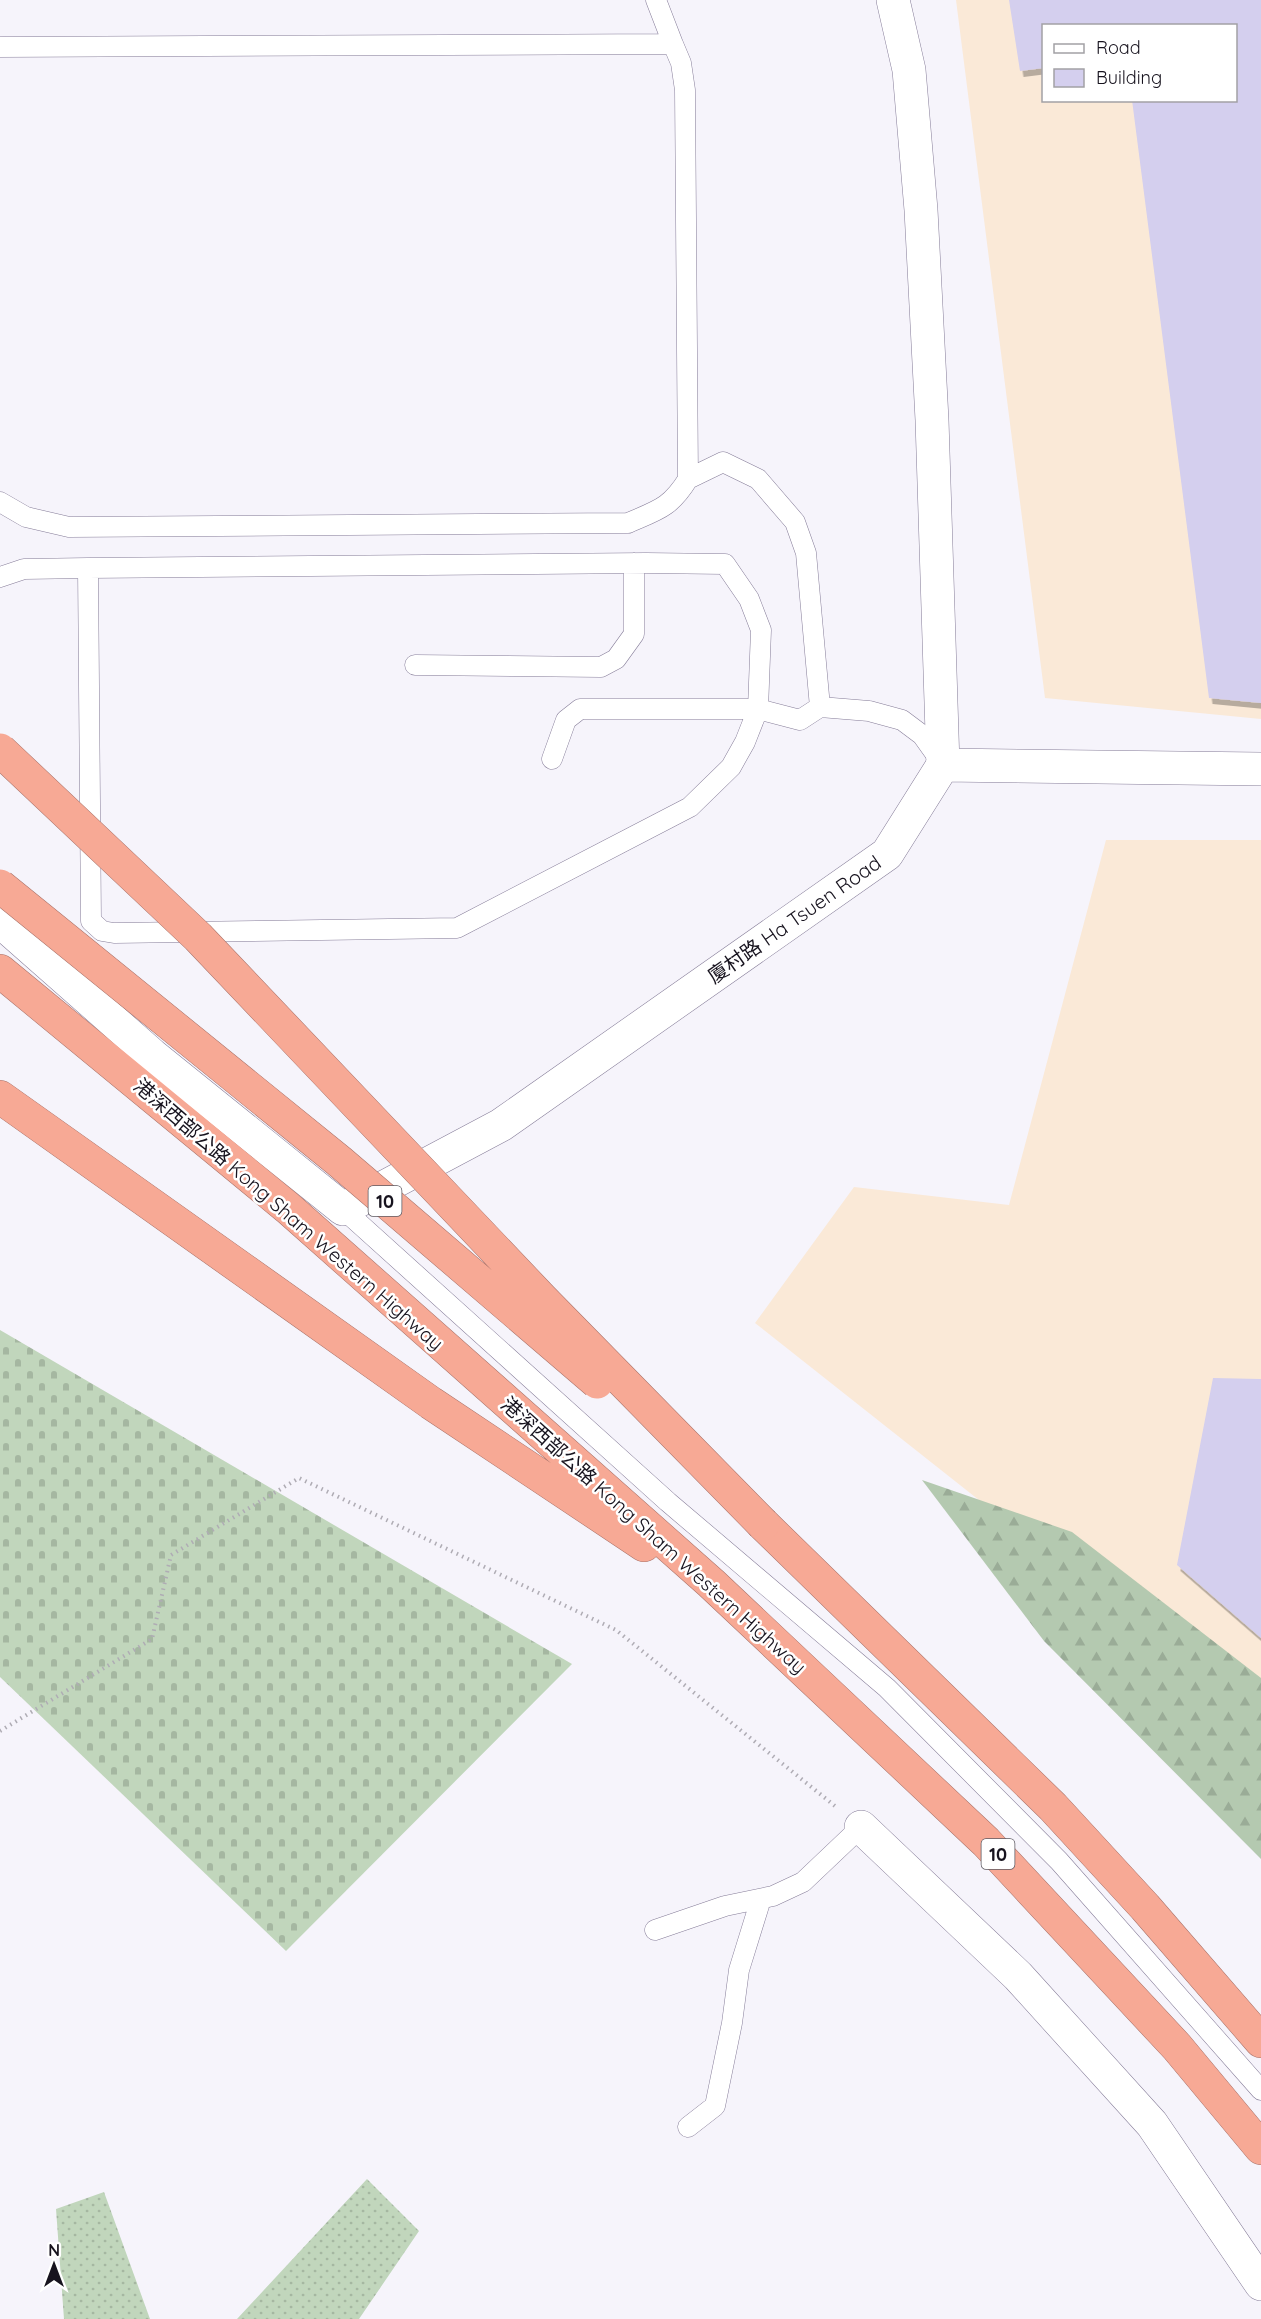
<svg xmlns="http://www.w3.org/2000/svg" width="1261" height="2319" viewBox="0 0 1261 2319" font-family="Quicksand,'Noto Sans SC',sans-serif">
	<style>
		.industrial { fill: #fae9d7; fill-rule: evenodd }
		.grass { fill: url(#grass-dots) }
		.forest { fill: url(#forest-firs) }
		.cemetery { fill: url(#cemetery-stones) }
		.building { fill: #d4cfee; filter: url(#shadow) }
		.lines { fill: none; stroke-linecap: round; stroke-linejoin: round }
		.service-casing { stroke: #857c98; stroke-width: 21 }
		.minor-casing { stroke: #857c98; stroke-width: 34 }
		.tertiary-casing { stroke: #857c98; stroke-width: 34 }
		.motorway-casing { stroke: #a9746b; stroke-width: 34 }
		.path { stroke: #afacb4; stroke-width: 4; stroke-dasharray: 1.5 4.5; stroke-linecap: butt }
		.service { stroke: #fff; stroke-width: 20 }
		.minor { stroke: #fff; stroke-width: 33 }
		.tertiary { stroke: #fff; stroke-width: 33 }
		.motorway { stroke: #f7a995; stroke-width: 33 }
		.motorway-bridge-casing { stroke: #a9746b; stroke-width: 34; stroke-linecap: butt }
		.motorway-bridge { stroke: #f7a995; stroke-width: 33 }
		.labels { text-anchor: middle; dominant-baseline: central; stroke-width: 5; stroke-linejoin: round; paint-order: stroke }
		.shield { fill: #fff; stroke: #5d5a62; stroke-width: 1.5 }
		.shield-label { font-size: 18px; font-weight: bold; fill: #17131e }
		.street-label { font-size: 20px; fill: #17131e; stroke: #fff }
	</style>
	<defs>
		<pattern id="grass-dots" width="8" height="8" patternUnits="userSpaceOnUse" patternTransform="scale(1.5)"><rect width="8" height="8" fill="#c1d6bc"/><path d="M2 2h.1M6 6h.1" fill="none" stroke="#a5b7a1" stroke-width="1.8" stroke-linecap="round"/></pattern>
		<pattern id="forest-firs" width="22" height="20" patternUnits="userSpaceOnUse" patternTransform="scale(1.5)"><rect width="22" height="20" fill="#b4c9b0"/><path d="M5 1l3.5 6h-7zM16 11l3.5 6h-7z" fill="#9aac97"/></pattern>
		<pattern id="cemetery-stones" width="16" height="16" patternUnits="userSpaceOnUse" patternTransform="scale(1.5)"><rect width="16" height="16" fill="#c1d6bc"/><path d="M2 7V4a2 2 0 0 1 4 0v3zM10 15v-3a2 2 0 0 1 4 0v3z" fill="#a5b7a1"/></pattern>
		<filter id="shadow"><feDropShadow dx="3.5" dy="6" stdDeviation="0" flood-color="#0004"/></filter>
	</defs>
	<rect width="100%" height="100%" fill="#f6f4fb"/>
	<path class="industrial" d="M956,0H1261V719L1045,698ZM1044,26H1236V100H1044Z
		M1106,840H1261V1723L755,1323L854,1187L1009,1205Z"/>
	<path class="grass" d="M367,2179L419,2231L359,2319H237Z
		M104,2192L150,2319H64L56,2209Z"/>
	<path class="forest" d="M922,1480L1072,1532L1261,1678V1859L1044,1641Z"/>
	<path class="cemetery" d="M0,1330L572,1664L286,1951L0,1677Z"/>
	<path class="building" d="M1009,0H1261V703L1209,698L1132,100H1236V26H1044V68L1020,71Z
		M1213,1378L1261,1379V1638L1177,1565Z"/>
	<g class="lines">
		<g class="service-casing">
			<path id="service" d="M656,0L673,44
				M0,47L673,44L681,63L685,90L688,479C670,508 658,510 628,523L69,527L26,517L0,502
				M688,479L723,462L758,479L795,522L806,553L820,707
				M0,577L24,569L88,568L646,563L725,564L749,599L761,630L758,709L745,742L731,767L690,807L457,928L114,933L102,931L91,921L88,568
				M415,665L601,667L616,659L634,634V563
				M552,759L566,720L580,709H758L800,720L820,707L869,711L902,720L922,735L942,763
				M343,1209L668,1502L887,1688L1059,1861L1261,2090
				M655,1930L725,1906L773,1896L803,1882L861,1827
				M688,2127L715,2106L732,2023L739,1970L761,1899"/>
		</g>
		<g class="minor-casing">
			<path id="minor" d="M893,0L909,70L921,210L932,420L943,765
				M861,1827L1018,1976L1152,2124L1261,2284"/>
		</g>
		<g class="tertiary-casing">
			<path id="tertiary" d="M0,921L152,1055L343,1209L501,1125L887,854L943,765L1261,769"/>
		</g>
		<g class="motorway-casing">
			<path id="motorway" d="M0,971L288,1208L711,1583L986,1842L1177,2047L1261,2148
				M0,1097L431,1403L644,1545
				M763,1524L1053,1807L1145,1907L1261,2041"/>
		</g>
		<path class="path" d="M0,1731L152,1639L171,1555L299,1478L616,1630L835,1806"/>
		<use href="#service" class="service"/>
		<use href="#minor" class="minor"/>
		<use href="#tertiary" class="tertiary"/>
		<use href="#motorway" class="motorway"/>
		<g class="motorway-bridge-casing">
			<path id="motorway-bridge" d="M0,750L198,937L542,1299L763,1524
				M0,886L339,1161L597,1382"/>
		</g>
		<use href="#motorway-bridge" class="motorway-bridge"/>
	</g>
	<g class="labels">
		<g class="shield">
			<rect x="368.5" y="1186" width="33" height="30" rx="4.5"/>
			<rect x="981.5" y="1839" width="33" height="30" rx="4.5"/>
		</g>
		<g class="shield-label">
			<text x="385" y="1201">10</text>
			<text x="998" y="1854">10</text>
		</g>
		<g class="street-label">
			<text transform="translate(794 919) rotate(-35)">廈村路 Ha Tsuen Road</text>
			<text transform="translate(289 1214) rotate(41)">港深西部公路 Kong Sham Western Highway</text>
			<text transform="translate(654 1535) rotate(42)">港深西部公路 Kong Sham Western Highway</text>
		</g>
	</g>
	<rect x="1042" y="24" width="195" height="78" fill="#ffffff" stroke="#a2a1a5" stroke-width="1.5"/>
	<rect x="1054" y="44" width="30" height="9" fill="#ffffff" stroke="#a2a1a5" stroke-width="1.5"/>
	<text x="1096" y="54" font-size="18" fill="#17131e">Road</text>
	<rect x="1054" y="69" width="30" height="18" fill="#d4cfee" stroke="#a2a1a5" stroke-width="1.5"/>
	<text x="1096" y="84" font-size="18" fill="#17131e">Building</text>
	<g transform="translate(54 2265)" stroke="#ffffff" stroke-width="4.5" paint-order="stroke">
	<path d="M0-4.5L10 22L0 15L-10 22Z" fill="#17131e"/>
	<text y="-9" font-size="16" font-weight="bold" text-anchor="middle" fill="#17131e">N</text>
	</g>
</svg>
